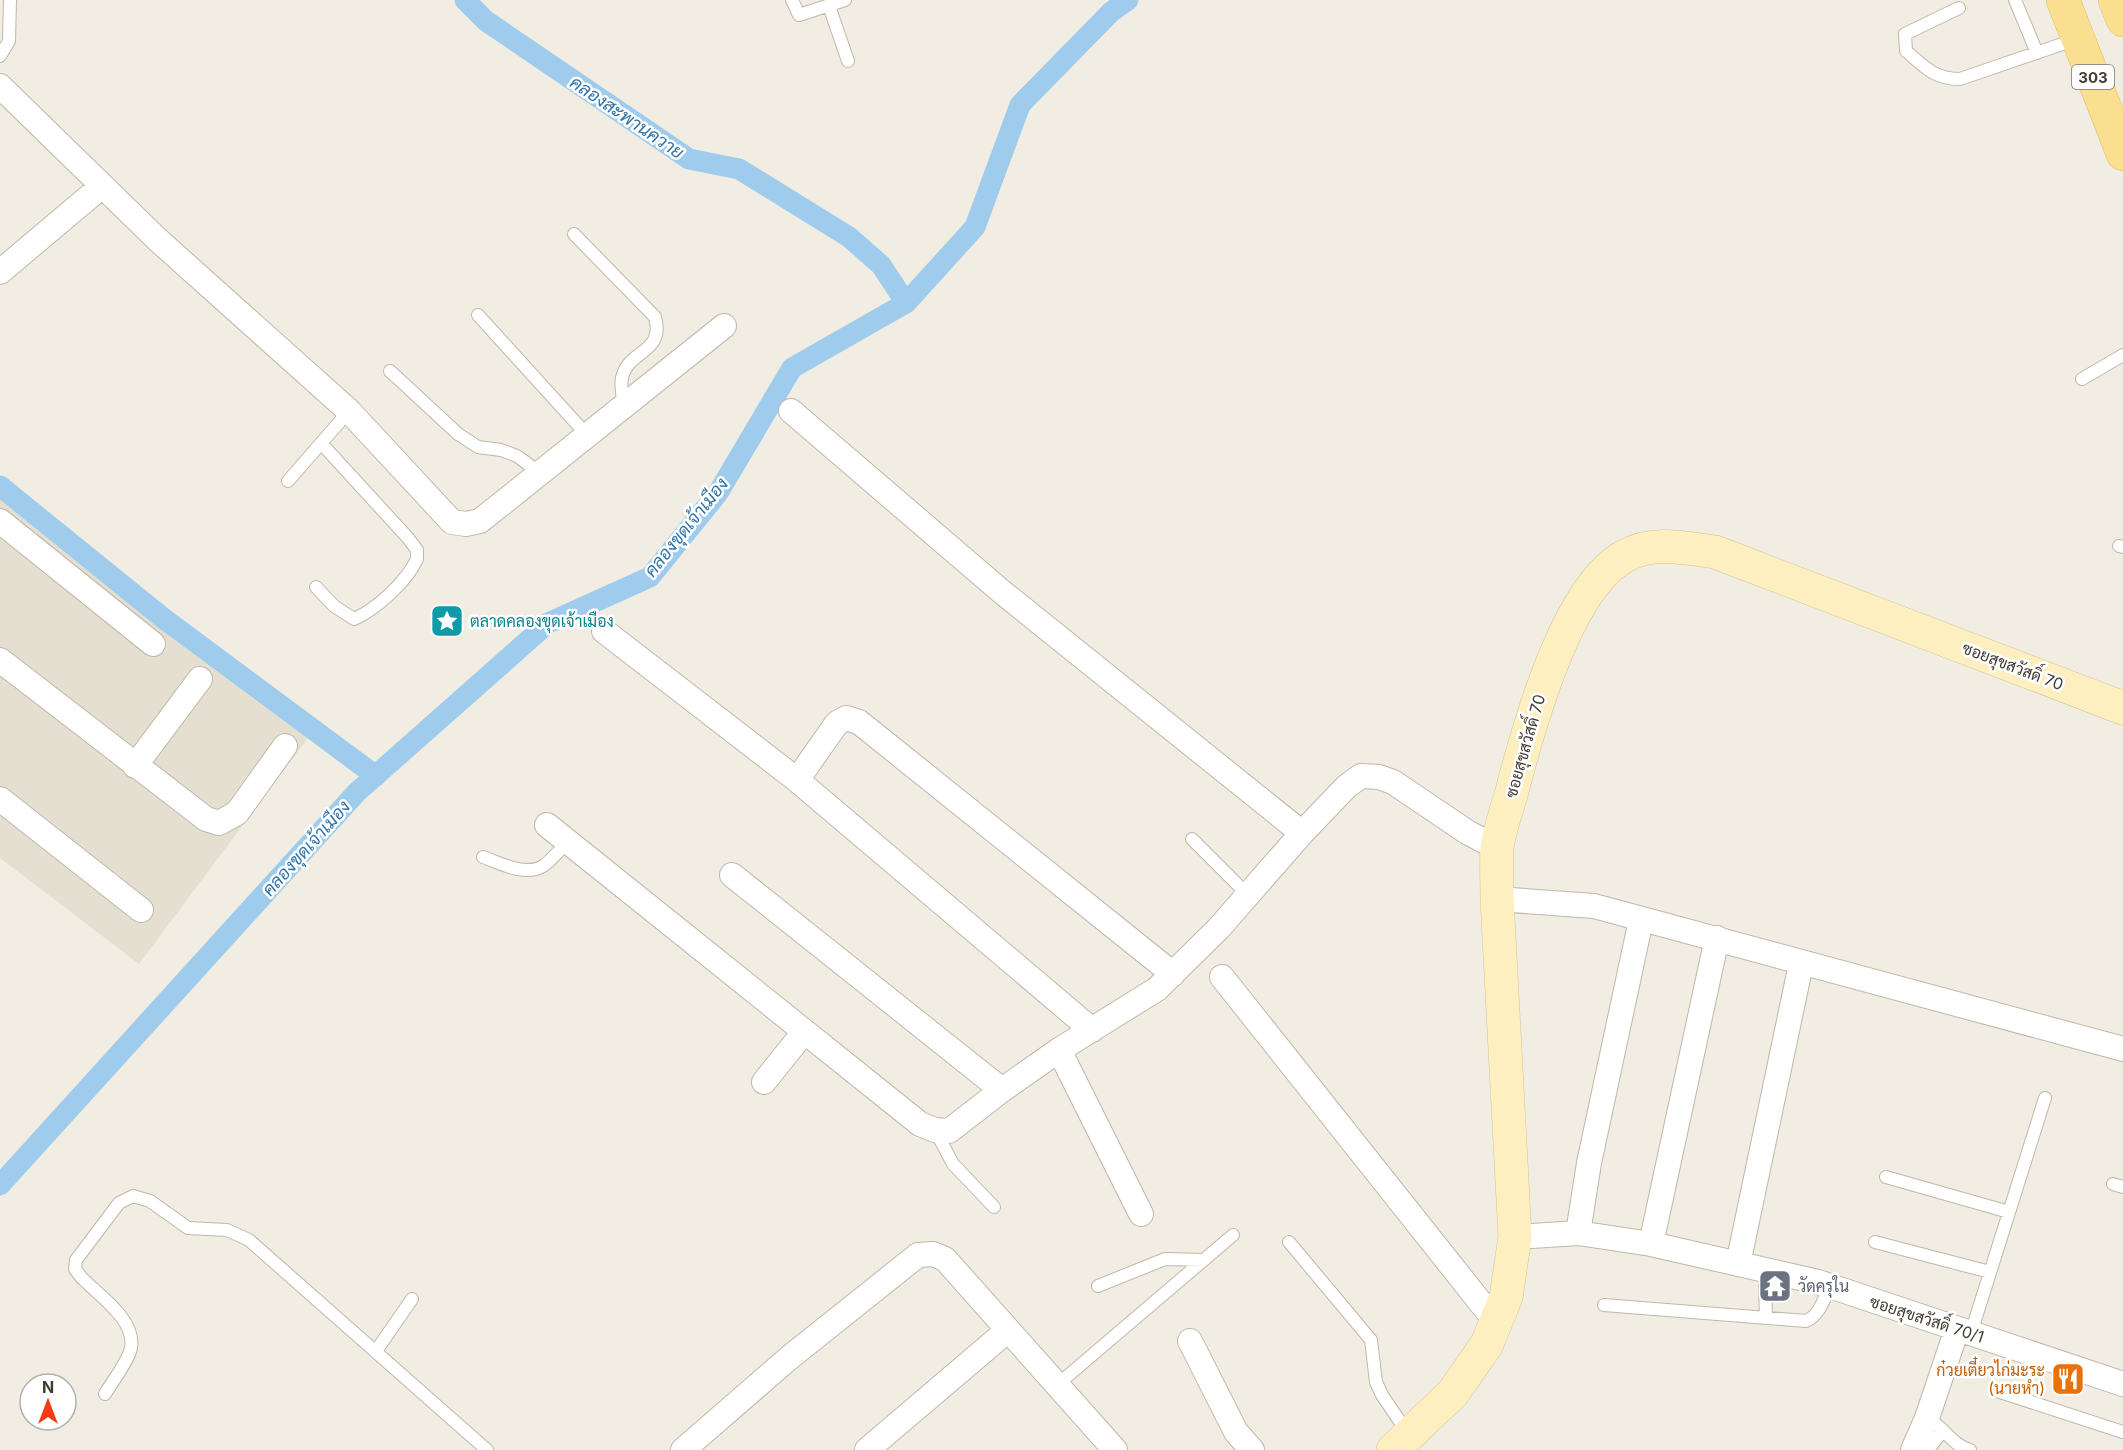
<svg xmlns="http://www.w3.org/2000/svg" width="2123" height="1450" viewBox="0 0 2123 1450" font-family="Inter,Sarabun,sans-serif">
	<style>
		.residential { fill: #e4dfd1 }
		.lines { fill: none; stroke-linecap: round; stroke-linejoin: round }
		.canal { stroke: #9fcced; stroke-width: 21 }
		.lane-casing { stroke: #bfb7a9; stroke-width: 14 }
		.street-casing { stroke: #bfb7a9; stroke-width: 26 }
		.secondary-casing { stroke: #d3c395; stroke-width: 34 }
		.primary-casing { stroke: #dfbc62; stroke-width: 34 }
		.lane { stroke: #fff; stroke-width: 12 }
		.street { stroke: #fff; stroke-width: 24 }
		.secondary { stroke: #fdefc0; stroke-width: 33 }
		.primary { stroke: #fbdf91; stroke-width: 33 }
		.labels { text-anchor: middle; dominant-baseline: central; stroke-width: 5; stroke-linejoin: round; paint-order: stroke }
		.shield { fill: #fff; stroke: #7b7670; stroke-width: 1.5 }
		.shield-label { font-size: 15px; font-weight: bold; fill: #423c33 }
		.culture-label { font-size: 16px; fill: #0d838f; stroke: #fff; text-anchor: start }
		.street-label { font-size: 16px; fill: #423c33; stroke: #fff }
		.worship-label { font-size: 16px; fill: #5b616d; stroke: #fff; text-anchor: start }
		.food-label { font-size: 16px; fill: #c56008; stroke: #fff; text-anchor: end }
		.water-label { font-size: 18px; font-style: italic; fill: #3174a9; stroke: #fff }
	</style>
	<rect width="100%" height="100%" fill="#f1ede2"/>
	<path class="residential" d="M0,483L308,738L139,964L0,858Z"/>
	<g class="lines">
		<path class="canal" d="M465,0L486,21L689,159L739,169L849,237L881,265L906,303
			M0,486L163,618L376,776
			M0,1185L357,792L548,623L650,577L718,493L792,368L906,303L975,227L1020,105L1111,12L1128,0"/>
		<g class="lane-casing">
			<path id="lane" d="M792,0L799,15L845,0
				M2015,0L2037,53
				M829,6L848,61
				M1959,8L1905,34L1906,51C1925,67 1934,79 1960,79L2077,39
				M0,56L9,41L10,0
				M574,234L655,317C665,354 628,349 622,378C620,386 623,397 624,406
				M478,315L587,435
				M390,371L458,434L478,447L501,450L517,456L540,473
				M2082,379L2123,355
				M288,481L349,411
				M2119,546L2123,547
				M316,587L334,606L354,619C377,609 407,581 417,559V550L408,538L321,443
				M1192,839L1248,895
				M483,857C500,863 525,877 543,866C551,861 559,850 567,843
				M935,1130L953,1164L994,1207
				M1886,1177L2009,1212
				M2113,1184L2123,1187
				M1289,1242L1371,1340L1376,1382L1382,1395L1409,1435
				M1875,1242L1990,1272
				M1098,1286L1165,1259L1204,1260
				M1604,1305L1806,1321C1819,1316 1824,1299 1830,1286
				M1766,1318L1765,1286L1770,1272
				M1971,1333L2045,1098
				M376,1351L412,1299
				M1057,1385L1233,1235
				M1997,1391L2123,1432
				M105,1394C113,1380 128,1362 131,1348C136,1319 98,1295 81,1277L75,1269L76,1260L119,1203L133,1196L150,1201L188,1228L227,1230L249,1240L487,1450
				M1927,1418C1945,1427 1950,1444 1970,1450
				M1928,1450L1943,1430"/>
		</g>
		<g class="street-casing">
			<path id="street" d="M0,86L158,240L349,411L452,522L466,524L480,521L724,326
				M0,272L102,186
				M791,411L1002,592L1302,833
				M0,521L153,644
				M604,631L797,780L1092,1030
				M0,660L206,819L219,823L237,813L285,746
				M135,766L200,679
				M797,780L837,723L846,718L859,722L1173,974
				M0,799L141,910
				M547,825L920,1124L935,1130L949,1131L1002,1090
				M732,875L1002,1090L1059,1050L1157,989L1219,928L1302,833L1347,786L1361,776L1379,777L1393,782L1467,832L1497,848
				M1497,899L1594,906L2123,1049
				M1222,977L1496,1322
				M1059,1050L1141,1214
				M764,1082L804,1032
				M1578,1233L1589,1163L1641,920
				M1515,1237L1578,1233L1651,1244L1818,1282L2123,1384
				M1651,1244L1717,938
				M1738,1264L1801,964
				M1190,1341L1236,1432L1252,1450
				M683,1450L789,1358L918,1255L933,1254L945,1259L1115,1450
				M867,1450L1008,1330
				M1913,1450L1927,1418L1957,1329"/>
		</g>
		<g class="secondary-casing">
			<path id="secondary" d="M1393,1450L1453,1393L1487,1344L1506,1297L1515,1237L1497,899C1497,882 1496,865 1497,848C1499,831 1506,812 1511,795C1527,732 1566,588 1625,556C1653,540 1685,548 1715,552L2123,708"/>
		</g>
		<g class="primary-casing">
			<path id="primary" d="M2063,0L2123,154
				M2115,0L2123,20"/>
		</g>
		<use href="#lane" class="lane"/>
		<use href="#street" class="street"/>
		<use href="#secondary" class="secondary"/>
		<use href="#primary" class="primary"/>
	</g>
	<defs>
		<g id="sight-square" transform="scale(1.725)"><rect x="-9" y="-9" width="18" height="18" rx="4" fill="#0f9aa8" stroke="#fff"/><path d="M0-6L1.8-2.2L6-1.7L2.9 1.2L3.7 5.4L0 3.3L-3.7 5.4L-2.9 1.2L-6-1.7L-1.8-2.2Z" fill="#fff"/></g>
		<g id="temple-square" transform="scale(1.725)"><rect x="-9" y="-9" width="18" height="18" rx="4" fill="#6b7280" stroke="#fff"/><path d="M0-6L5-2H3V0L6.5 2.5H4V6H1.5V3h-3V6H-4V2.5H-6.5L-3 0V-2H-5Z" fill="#fff"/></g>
		<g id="restaurant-square" transform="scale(1.725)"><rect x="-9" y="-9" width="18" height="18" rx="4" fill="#e8710a" stroke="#fff"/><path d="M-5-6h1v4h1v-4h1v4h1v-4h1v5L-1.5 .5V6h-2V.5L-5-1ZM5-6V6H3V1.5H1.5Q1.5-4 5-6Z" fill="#fff"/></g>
	</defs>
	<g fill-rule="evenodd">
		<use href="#sight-square" x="447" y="621"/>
		<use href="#temple-square" x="1775" y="1286"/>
		<use href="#restaurant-square" x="2068" y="1379"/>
	</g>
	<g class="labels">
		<rect class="shield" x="2072" y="65" width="42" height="24" rx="4.5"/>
		<g class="shield-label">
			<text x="2093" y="77">303</text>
		</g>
		<g class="culture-label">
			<text x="470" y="621">ตลาดคลองขุดเจ้าเมือง</text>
		</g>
		<g class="street-label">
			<text transform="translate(2013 666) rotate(21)">ซอยสุขสวัสดิ์ 70</text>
			<text transform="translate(1525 746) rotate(-74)">ซอยสุขสวัสดิ์ 70</text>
			<text transform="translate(1927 1319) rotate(18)">ซอยสุขสวัสดิ์ 70/1</text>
		</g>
		<g class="worship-label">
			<text x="1798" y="1286">วัดครุใน</text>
		</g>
		<g class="food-label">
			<text x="2045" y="1370">ก๋วยเตี๋ยวไก่มะระ<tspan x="2045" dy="18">(นายหำ)</tspan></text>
		</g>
		<g class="water-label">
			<text transform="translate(627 117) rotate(34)">คลองสะพานควาย</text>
			<text transform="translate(686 527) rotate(-51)">คลองขุดเจ้าเมือง</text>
			<text transform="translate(306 848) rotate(-48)">คลองขุดเจ้าเมือง</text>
		</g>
	</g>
	<g transform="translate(48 1402)"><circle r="28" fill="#ffffff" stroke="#b3b1ad" stroke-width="1.5"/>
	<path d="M0-4.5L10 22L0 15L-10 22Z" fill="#f33c17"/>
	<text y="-9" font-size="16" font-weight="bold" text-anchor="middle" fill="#423c33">N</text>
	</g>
</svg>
